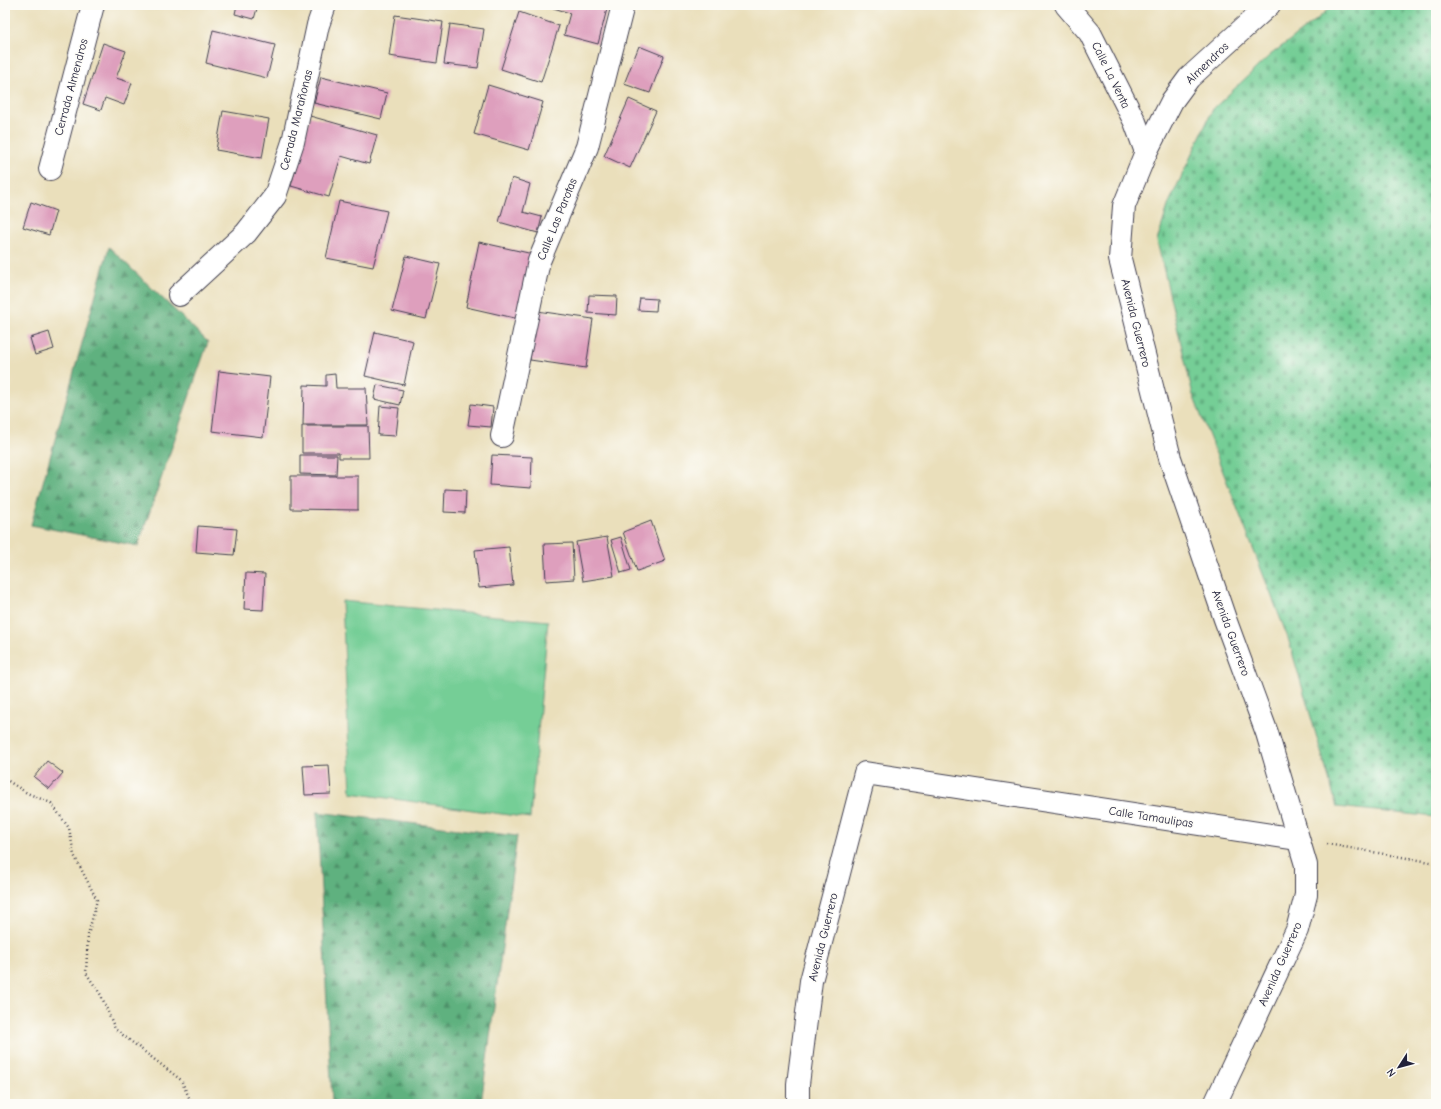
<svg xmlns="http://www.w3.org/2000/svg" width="1441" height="1109" viewBox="0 0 1441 1109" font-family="'Comic Neue',sans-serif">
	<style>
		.green { fill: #74ce96; stroke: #4b7868 }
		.forest { fill: url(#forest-firs); stroke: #406a5d }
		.cemetery { fill: url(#cemetery-stones); stroke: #4b7868 }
		.building { fill: #de9fbd }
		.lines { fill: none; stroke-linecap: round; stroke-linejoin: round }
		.street-casing { stroke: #403e4e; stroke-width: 24 }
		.secondary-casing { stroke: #403e4e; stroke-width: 24 }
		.path { stroke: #403e4e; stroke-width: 2.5; stroke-dasharray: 1 3; stroke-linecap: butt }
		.street { stroke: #fff; stroke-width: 22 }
		.secondary { stroke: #fff; stroke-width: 22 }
		.labels { text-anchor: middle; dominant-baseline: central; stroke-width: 3; stroke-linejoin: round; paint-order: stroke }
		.street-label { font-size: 12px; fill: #22223b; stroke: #fdfcf7 }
	</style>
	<defs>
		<pattern id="forest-firs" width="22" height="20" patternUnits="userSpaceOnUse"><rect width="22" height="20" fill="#5fb17f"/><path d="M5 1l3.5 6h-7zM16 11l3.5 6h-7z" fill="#4e9069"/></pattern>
		<pattern id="cemetery-stones" width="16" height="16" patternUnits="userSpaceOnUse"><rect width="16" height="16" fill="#74ce96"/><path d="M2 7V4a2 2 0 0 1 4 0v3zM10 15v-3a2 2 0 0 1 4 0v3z" fill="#64b182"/></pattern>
	</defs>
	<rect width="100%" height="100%" fill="#fdfcf7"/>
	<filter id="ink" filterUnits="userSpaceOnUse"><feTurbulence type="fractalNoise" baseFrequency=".025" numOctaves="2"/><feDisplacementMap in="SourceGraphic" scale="8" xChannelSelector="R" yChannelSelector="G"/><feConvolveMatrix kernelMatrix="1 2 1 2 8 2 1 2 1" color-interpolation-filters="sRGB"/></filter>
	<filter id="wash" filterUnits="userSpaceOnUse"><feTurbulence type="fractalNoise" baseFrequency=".012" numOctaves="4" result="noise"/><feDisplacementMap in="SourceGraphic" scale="16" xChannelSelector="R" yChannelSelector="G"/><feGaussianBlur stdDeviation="0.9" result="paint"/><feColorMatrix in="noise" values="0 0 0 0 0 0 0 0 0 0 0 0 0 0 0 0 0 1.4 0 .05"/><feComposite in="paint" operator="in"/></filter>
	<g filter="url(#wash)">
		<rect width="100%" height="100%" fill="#eadfbb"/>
		<path class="green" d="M342,601L548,621L530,818L351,793Z"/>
		<path class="forest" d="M109,247L208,342L138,546L31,525Z
			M317,812L517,836L481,1104H402L332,1101Z"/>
		<path class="cemetery" d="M1333,5H1436V817L1337,807L1288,638L1193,395L1157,241L1169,203L1213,109L1269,56L1315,21Z"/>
		<g id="blocks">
			<path class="building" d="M237,5H258L254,19L235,14Z
				M550,5H608L598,44L564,35L570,13L550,7Z
				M519,12L559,26L541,82L501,69Z
				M395,15L443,22L437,63L389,56Z
				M450,24L484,29L478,68L444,64Z
				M213,30L275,45L267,78L206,63Z
				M103,43L126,51L116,78L132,83L124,105L105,98L101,110L83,104Z
				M639,46L664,56L650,93L624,84Z
				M321,77L387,93L381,119L314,103Z
				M488,85L543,102L529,150L474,134Z
				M629,99L656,111L630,168L604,156Z
				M223,111L269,119L262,158L216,150Z
				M310,116L377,135L369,164L341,156L329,197L291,186Z
				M512,178L530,184L523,212L542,217L538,233L499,222Z
				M339,201L387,211L373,267L326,258Z
				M31,202L56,211L49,235L23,227Z
				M479,242L533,254L519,319L466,307Z
				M406,256L440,264L426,319L392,311Z
				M589,295L617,296L616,315L588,313Z
				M640,298L657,299L656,311L638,310Z
				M537,311L593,319L586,368L530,360Z
				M49,332L54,349L35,355L30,338Z
				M375,332L413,341L404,385L365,376Z
				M219,371L270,377L263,437L212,431Z
				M335,374L336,388H366L368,425H303L304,385L326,386V375Z
				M377,385L403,390L400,405L374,399Z
				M471,404L493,407L491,427L468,425Z
				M380,406L399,408L396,436L378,435Z
				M302,426H368L369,458H339V453H302Z
				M300,455H337L336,475L300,474Z
				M492,455L532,457L531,488L490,485Z
				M291,476H358V510L291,509Z
				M445,489L466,490L465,513L444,512Z
				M651,521L665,561L637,571L623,532Z
				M198,526L237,529L234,555L196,552Z
				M607,537L614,576L583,581L576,542Z
				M621,537L631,570L621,573L611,540Z
				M572,543L574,579L546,581L544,544Z
				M509,547L513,585L479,588L475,550Z
				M246,573L265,574L263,610L244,609Z
				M47,761L63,773L49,789L34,777Z
				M329,765L331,794L305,795L303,766Z"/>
		</g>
	</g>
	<g filter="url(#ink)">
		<use href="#blocks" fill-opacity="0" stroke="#403e4e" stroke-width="1"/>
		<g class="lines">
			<g class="street-casing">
				<path id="street" d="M1066,5L1090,33L1135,122L1146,152
					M50,169L93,5
					M179,295L246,233L275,196L293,142L318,25L325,5
					M502,436L539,261L587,147L623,5
					M798,1104V1084L811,981L865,773L1297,839"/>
			</g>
			<g class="secondary-casing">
				<path id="secondary" d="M1215,1104L1297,930L1306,895V865L1267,733L1225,619L1170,458L1120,259L1124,206L1146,152L1172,101L1189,78L1269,5"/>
			</g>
			<path class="path" d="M5,779L27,793L51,803L69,828L74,855L97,900L88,935L86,973L101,995L115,1029L181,1080L192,1104
				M1327,844L1436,863"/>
			<use href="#street" class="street"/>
			<use href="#secondary" class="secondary"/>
		</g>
	</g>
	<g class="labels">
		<g class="street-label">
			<text transform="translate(1207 63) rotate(-44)">Almendros</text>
			<text transform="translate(1111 75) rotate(64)">Calle La Venta</text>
			<text transform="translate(71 87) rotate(-75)">Cerrada Almendros</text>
			<text transform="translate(296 120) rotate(-76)">Cerrada Marañonas</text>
			<text transform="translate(557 219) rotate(-68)">Calle Las Parotas</text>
			<text transform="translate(1136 323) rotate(76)">Avenida Guerrero</text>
			<text transform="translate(1231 633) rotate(70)">Avenida Guerrero</text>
			<text transform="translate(1151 817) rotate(9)">Calle Tamaulipas</text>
			<text transform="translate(823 937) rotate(-76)">Avenida Guerrero</text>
			<text transform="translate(1280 964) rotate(-66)">Avenida Guerrero</text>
		</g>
	</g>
	<rect width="1441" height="1109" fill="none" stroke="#fdfcf7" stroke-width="20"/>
	<g transform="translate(1399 1067) rotate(234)" stroke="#fdfcf7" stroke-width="3" paint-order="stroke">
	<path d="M0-3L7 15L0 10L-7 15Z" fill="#22223b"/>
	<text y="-6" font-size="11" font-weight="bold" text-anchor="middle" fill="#22223b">N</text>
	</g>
</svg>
